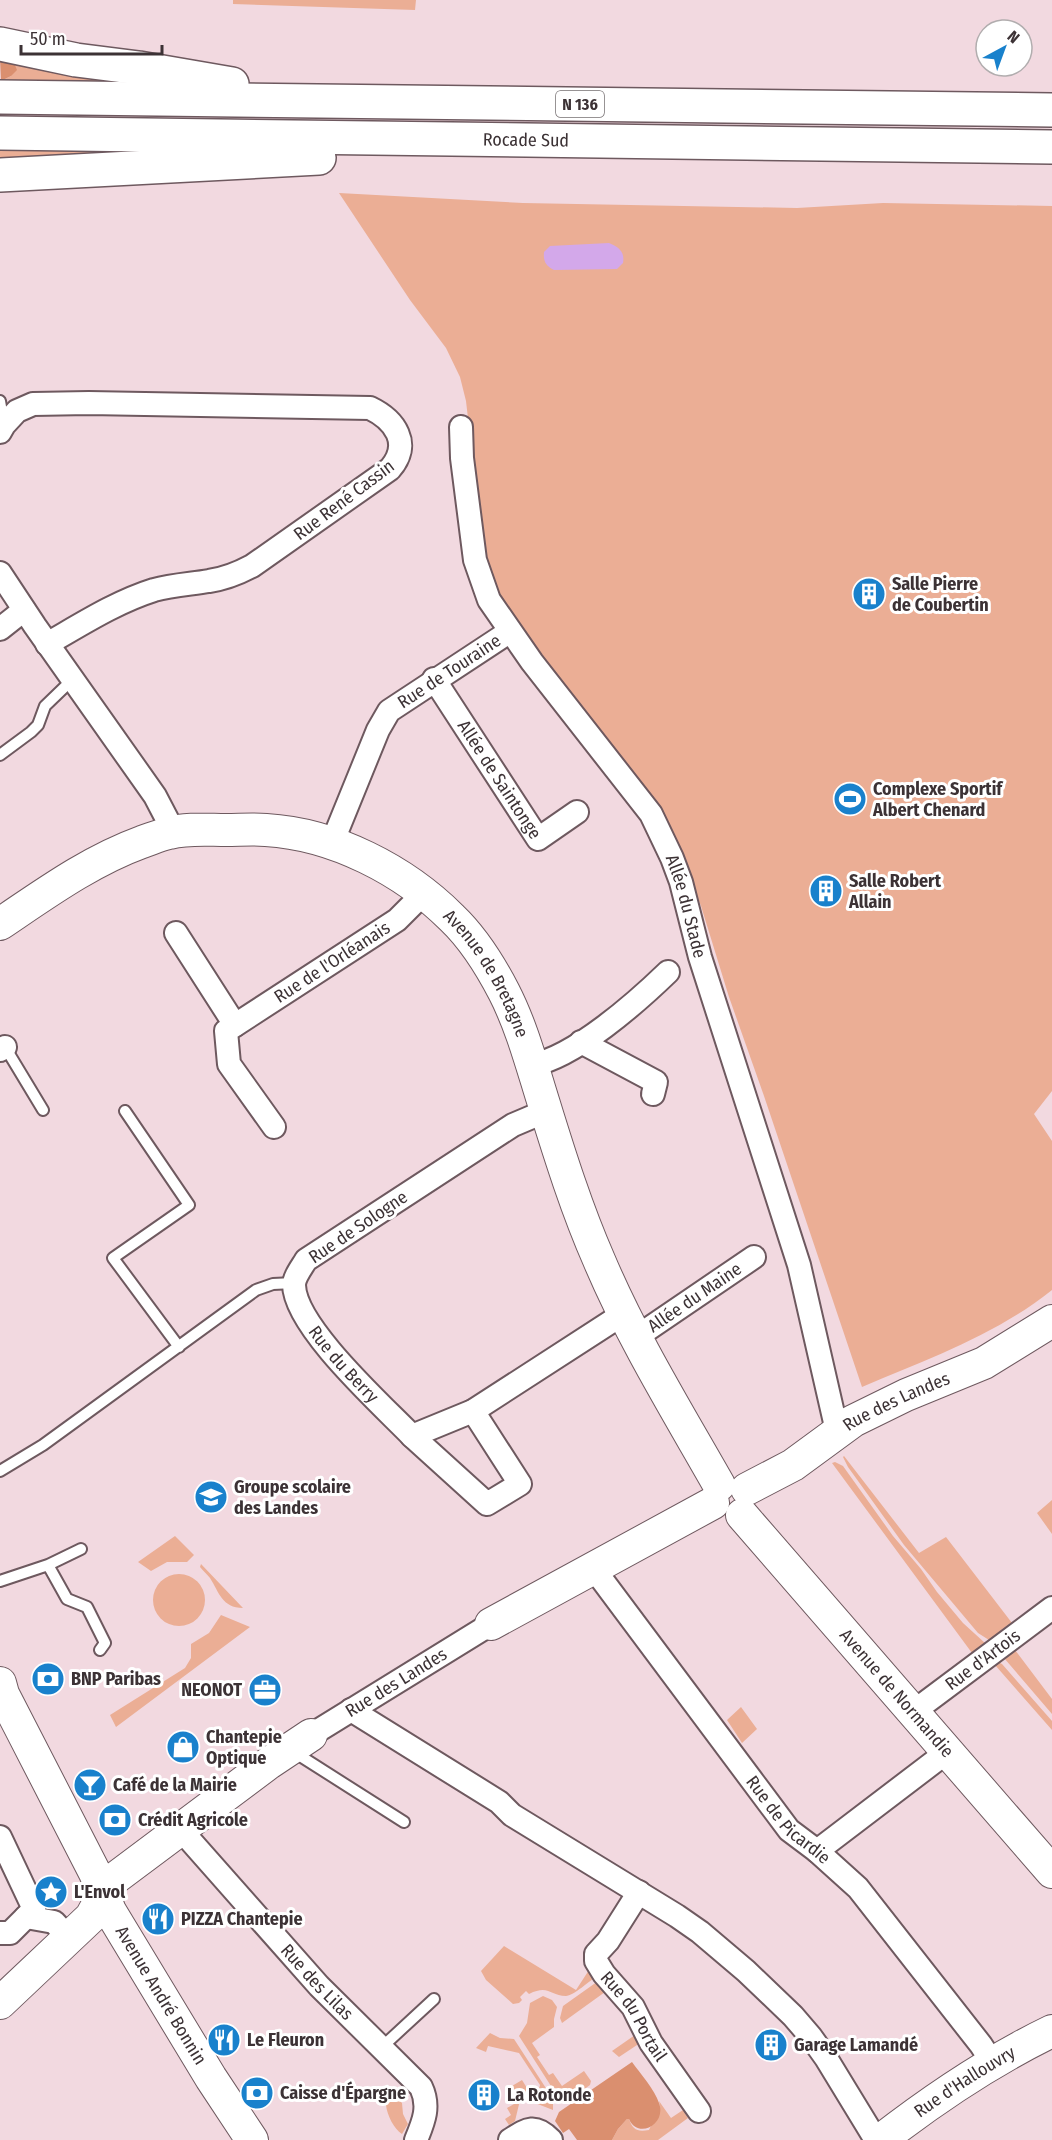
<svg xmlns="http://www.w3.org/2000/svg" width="1052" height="2140" viewBox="0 0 1052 2140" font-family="'Fira Sans Condensed',sans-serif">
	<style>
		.green { fill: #ebae95 }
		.forest { fill: #da8f6f }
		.water { fill: #d3a8ea }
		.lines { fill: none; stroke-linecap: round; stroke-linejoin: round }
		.lane-casing { stroke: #6e595f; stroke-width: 14 }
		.street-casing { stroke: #6e595f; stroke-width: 26 }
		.secondary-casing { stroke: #6e595f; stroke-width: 34 }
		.highway-casing { stroke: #6e595f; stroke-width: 36 }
		.lane { stroke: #fff; stroke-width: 10 }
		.street { stroke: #fff; stroke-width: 22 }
		.secondary { stroke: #fff; stroke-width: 32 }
		.highway { stroke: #fff; stroke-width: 33 }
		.labels { text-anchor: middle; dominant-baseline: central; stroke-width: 6; stroke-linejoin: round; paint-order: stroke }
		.shield { fill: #fff; stroke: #767072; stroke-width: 1.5 }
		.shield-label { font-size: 16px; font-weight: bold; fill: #3c3235 }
		.street-label { font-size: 18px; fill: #3c3235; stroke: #fff }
		.poi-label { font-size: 18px; font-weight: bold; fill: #3c3235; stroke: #fff; text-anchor: start }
	</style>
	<rect width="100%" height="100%" fill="#f2d9e0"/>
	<path class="green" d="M233,0H416L415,10L233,4Z
		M13,63L165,82L1,81L11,76Z
		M0,149L178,153L0,168Z
		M339,193L523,203L797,208L883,203L1052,206V1091L1034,1114L1052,1141V1290C996,1335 928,1359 862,1387L764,1096L729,997L701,906L682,858L541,662L494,591L485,567L466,401L460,377L446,348L410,300Z
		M844,1456L919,1553L946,1537L1012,1623L989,1640L978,1633L904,1545L848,1467L843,1457Z
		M835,1462L843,1466L893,1536L921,1569L937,1592L963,1623L985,1643L972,1653L832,1463Z
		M1052,1500V1534L1037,1513Z
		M175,1536L194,1555L187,1562H167L151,1571L138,1562Z
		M201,1564L243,1608C222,1608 219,1592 210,1578C207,1574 203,1571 200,1567Z
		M153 1600a26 26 0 1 1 52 0a26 26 0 1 1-52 0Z
		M221,1615L250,1627L116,1727L110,1715L185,1668L191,1658V1644L209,1633Z
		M1015,1650L1052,1699V1714L1004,1658Z
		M998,1662L1002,1664L1052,1721V1730L995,1665Z
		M741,1707L757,1729L742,1743L727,1720Z
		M504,1946L576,1990L589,1970L598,1975C591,1980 573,1996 566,1996C550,1996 549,1984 529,1994L526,1991L520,1997L522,2000L519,2003L513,2004L486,1980L481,1971Z
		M601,1979C619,1998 636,2015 643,2041L619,2057L612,2051L635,2035L626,2022L629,2020L617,2003L614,2004L605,1992L562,2023L560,2018L563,2006Z
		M543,1996L552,2000L557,2007L554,2019V2027L532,2043L540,2055L537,2057L549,2075L553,2073L562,2086L584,2071L591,2081L590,2085C581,2091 569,2105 558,2097L519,2036L527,2023L530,2003Z
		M490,2033L500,2038L514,2039L553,2099V2110L535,2103L540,2085L519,2053L488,2046L486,2052L476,2048Z
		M522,2080L527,2088L525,2096H521L515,2121L509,2125L505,2119L511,2115L507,2108L514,2104L510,2097L516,2093L512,2086Z
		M395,2096L402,2103L403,2114L408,2124L402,2134C394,2129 387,2115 386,2105Z
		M659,2101L671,2118L683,2110L688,2118L658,2140H612L618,2129L627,2119H629C633,2130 637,2132 649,2130L660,2106Z"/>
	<path class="forest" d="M0,59L14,63L17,70L11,76L1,81Z
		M632,2062C640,2073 655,2090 659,2103C667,2124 638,2140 629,2119H627L618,2129L612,2140H577L569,2129L563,2133L555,2121L559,2112Z"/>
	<path class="water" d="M609,243C619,247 625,252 623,263L617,269L554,270C546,266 543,261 544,252L550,246Z"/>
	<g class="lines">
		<g class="lane-casing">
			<path id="lane" d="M0,401L4,424
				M0,755L31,732L38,725L45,706L73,679
				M5,1047L43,1110
				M125,1111L189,1205L113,1258L179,1347
				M0,1471L43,1445L256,1290L273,1284L294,1283
				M48,1565L67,1599L87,1607L105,1643L100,1650
				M0,1581L48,1565L81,1549
				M294,1752L404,1822
				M382,2047L434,1999"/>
		</g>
		<g class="street-casing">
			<g id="street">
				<path id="s1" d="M461,427L462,458L475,560L489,600L532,662L651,814L672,858L681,882L700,957L799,1265L837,1431"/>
				<path d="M0,432L4,425L17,411L33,404L89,403L370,408C395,420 412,444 390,469L252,566C239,573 224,579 209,581C191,584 172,585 154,590C116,602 82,624 47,644"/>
				<path d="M0,573L35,626L155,796L167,819L170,832"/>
				<path d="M0,629L24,610"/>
				<path id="s2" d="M434,679L538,839L577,812"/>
				<path id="s3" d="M332,843L378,730L389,711L509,632"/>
				<path d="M176,933L235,1025"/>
				<path d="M581,1042L656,1082L653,1094"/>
				<path d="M0,1050L5,1047"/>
				<path d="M532,1065C575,1057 637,1002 668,972"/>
				<path id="s4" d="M546,1111L513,1125L306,1260C302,1267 294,1277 294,1285C295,1327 382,1405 412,1436L473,1411L623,1314"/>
				<path id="s5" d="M274,1127L229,1064L226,1031L397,920L424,893"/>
				<path id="s6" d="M635,1338L754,1257"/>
				<path d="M412,1436L487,1504L520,1484L473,1411"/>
				<path id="s7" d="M594,1569L789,1830L817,1851L858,1888L981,2045L992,2062"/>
				<path d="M351,1710L499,1802L512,1815L677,1916L700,1932L746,1971L793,2016L811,2037L826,2058L876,2140"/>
				<path id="s8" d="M913,1712L1052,1608"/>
				<path id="s9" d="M311,1735L491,1624"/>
				<path id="s10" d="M181,1830L319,1986L421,2087C430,2106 424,2121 416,2140"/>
				<path d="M0,1837L34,1909L10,1933H0"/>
				<path d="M817,1851L947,1752"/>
				<path id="s11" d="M639,1892L608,1941L596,1954V1961L604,1974L633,2007L651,2043L699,2111"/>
				<path d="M26,1917L54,1922L69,1938"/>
				<path d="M510,2140C527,2129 535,2123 551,2140"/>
			</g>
		</g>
		<g class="secondary-casing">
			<g id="secondary">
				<path id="s12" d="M0,924C46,893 90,861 142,842C151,839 160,835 169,833C187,828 208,830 226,830C239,830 253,829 266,830C334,834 404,870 452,918C474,939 490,965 504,992C522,1027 532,1066 544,1104C560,1156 577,1210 599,1260C632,1338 677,1411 719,1485"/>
				<path id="s13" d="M747,1489L793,1465L853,1421L906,1395L984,1363L1052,1321"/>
				<path id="s14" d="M742,1515L1052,1872"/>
				<path d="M491,1624L713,1503"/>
				<path id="s15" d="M0,1683L3,1694L95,1873L110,1911L211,2078L252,2140"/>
				<path d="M0,2003L91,1917L110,1882L269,1763L311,1735"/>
				<path id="s16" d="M881,2140C935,2098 990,2061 1052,2031"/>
			</g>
		</g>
		<g class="highway-casing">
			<g id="highway">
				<path d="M0,44L76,60L139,68L232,84"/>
				<path d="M0,97L1052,110"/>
				<path id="s17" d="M0,133L1052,147"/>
				<path d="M0,175L319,158"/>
			</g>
		</g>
		<use href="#lane" class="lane"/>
		<use href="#street" class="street"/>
		<use href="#secondary" class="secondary"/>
		<use href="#highway" class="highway"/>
	</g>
	<defs>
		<g id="building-disc" transform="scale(1.725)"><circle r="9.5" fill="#1981cc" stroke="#fff"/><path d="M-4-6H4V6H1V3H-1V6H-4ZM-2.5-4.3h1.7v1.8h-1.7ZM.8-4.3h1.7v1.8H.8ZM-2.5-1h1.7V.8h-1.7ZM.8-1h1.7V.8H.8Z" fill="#fff"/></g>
		<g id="stadium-disc" transform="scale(1.725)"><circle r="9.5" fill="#1981cc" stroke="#fff"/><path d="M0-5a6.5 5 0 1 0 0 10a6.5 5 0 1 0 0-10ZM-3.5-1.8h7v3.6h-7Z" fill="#fff"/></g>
		<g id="school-disc" transform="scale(1.725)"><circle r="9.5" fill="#1981cc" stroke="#fff"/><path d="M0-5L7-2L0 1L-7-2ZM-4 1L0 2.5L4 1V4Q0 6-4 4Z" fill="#fff"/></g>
		<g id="bank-disc" transform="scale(1.725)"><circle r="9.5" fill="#1981cc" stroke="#fff"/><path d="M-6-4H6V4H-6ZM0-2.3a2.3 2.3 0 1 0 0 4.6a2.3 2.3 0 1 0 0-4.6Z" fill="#fff"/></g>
		<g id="office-disc" transform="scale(1.725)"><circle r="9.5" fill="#1981cc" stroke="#fff"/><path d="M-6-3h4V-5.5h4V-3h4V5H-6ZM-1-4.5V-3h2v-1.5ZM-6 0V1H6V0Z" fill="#fff"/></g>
		<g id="shop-disc" transform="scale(1.725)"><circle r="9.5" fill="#1981cc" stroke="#fff"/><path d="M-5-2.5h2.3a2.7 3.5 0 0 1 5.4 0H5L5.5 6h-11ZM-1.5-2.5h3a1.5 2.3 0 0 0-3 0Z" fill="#fff"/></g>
		<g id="bar-disc" transform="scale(1.725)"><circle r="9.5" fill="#1981cc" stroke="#fff"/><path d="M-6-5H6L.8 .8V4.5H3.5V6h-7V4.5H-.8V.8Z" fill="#fff"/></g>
		<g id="sight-disc" transform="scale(1.725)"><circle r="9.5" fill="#1981cc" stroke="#fff"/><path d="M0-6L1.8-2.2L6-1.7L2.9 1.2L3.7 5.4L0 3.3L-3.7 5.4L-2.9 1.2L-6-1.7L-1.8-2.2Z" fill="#fff"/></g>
		<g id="restaurant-disc" transform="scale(1.725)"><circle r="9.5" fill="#1981cc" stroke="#fff"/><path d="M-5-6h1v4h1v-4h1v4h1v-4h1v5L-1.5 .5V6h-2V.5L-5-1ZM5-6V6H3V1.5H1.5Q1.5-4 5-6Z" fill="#fff"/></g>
	</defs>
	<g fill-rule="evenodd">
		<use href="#building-disc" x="869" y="594"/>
		<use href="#stadium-disc" x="850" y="799"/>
		<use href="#building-disc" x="826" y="891"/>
		<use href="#school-disc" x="211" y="1497"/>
		<use href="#bank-disc" x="48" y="1679"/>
		<use href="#office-disc" x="265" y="1690"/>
		<use href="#shop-disc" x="183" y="1747"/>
		<use href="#bar-disc" x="90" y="1785"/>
		<use href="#bank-disc" x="115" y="1820"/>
		<use href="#sight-disc" x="51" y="1892"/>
		<use href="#restaurant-disc" x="158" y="1919"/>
		<use href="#restaurant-disc" x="224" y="2040"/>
		<use href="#building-disc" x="771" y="2045"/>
		<use href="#bank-disc" x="257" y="2093"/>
		<use href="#building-disc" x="484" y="2095"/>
	</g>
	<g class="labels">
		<rect class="shield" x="556" y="91" width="48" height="26" rx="4.5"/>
		<g class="shield-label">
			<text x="580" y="104">N 136</text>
		</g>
		<g class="street-label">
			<text stroke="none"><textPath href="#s17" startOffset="526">Rocade Sud</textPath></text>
			<text transform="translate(344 500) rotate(-37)">Rue René Cassin</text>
			<text stroke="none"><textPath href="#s3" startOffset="216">Rue de Touraine</textPath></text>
			<text stroke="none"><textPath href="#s2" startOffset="120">Allée de Saintonge</textPath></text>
			<text stroke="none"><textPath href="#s1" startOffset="544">Allée du Stade</textPath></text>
			<text stroke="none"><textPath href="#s5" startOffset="237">Rue de l'Orléanais</textPath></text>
			<text stroke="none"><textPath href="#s12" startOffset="566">Avenue de Bretagne</textPath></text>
			<text transform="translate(358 1227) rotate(-34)">Rue de Sologne</text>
			<text stroke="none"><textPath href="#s6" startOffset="72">Allée du Maine</textPath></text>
			<text stroke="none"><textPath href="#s4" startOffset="406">Rue du Berry</textPath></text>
			<text stroke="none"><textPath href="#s13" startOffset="174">Rue des Landes</textPath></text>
			<text stroke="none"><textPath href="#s8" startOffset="87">Rue d'Artois</textPath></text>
			<text stroke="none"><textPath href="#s9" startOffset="100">Rue des Landes</textPath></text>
			<text stroke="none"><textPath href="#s14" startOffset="236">Avenue de Normandie</textPath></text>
			<text stroke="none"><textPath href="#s7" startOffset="318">Rue de Picardie</textPath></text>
			<text stroke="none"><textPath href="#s10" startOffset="204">Rue des Lilas</textPath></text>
			<text stroke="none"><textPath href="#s15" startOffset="352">Avenue André Bonnin</textPath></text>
			<text stroke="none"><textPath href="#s11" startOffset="150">Rue du Portail</textPath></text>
			<text stroke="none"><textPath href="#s16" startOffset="102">Rue d'Hallouvry</textPath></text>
		</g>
		<g class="poi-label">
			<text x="892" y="584">Salle Pierre<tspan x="892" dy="21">de Coubertin</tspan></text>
			<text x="873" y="789">Complexe Sportif<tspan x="873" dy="21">Albert Chenard</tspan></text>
			<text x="849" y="881">Salle Robert<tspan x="849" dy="21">Allain</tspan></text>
			<text x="234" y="1487">Groupe scolaire<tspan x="234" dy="21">des Landes</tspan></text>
			<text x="71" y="1679">BNP Paribas</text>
			<text x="242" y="1690" text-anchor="end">NEONOT</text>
			<text x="206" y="1737">Chantepie<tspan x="206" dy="21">Optique</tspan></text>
			<text x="113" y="1785">Café de la Mairie</text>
			<text x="138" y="1820">Crédit Agricole</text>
			<text x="74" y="1892">L'Envol</text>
			<text x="181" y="1919">PIZZA Chantepie</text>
			<text x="247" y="2040">Le Fleuron</text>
			<text x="794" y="2045">Garage Lamandé</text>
			<text x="280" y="2093">Caisse d'Épargne</text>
			<text x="507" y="2095">La Rotonde</text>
		</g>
	</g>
	<g transform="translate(1004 48) rotate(41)"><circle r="28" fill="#ffffff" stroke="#b1adae" stroke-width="1.5"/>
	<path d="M0-4.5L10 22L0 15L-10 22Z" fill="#1981cc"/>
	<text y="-9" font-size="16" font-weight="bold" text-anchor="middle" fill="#3c3235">N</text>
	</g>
	<path d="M21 45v9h141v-9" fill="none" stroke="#3c3235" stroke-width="3"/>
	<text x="30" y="45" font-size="18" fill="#3c3235" stroke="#ffffff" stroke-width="4.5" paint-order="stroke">50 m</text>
</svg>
